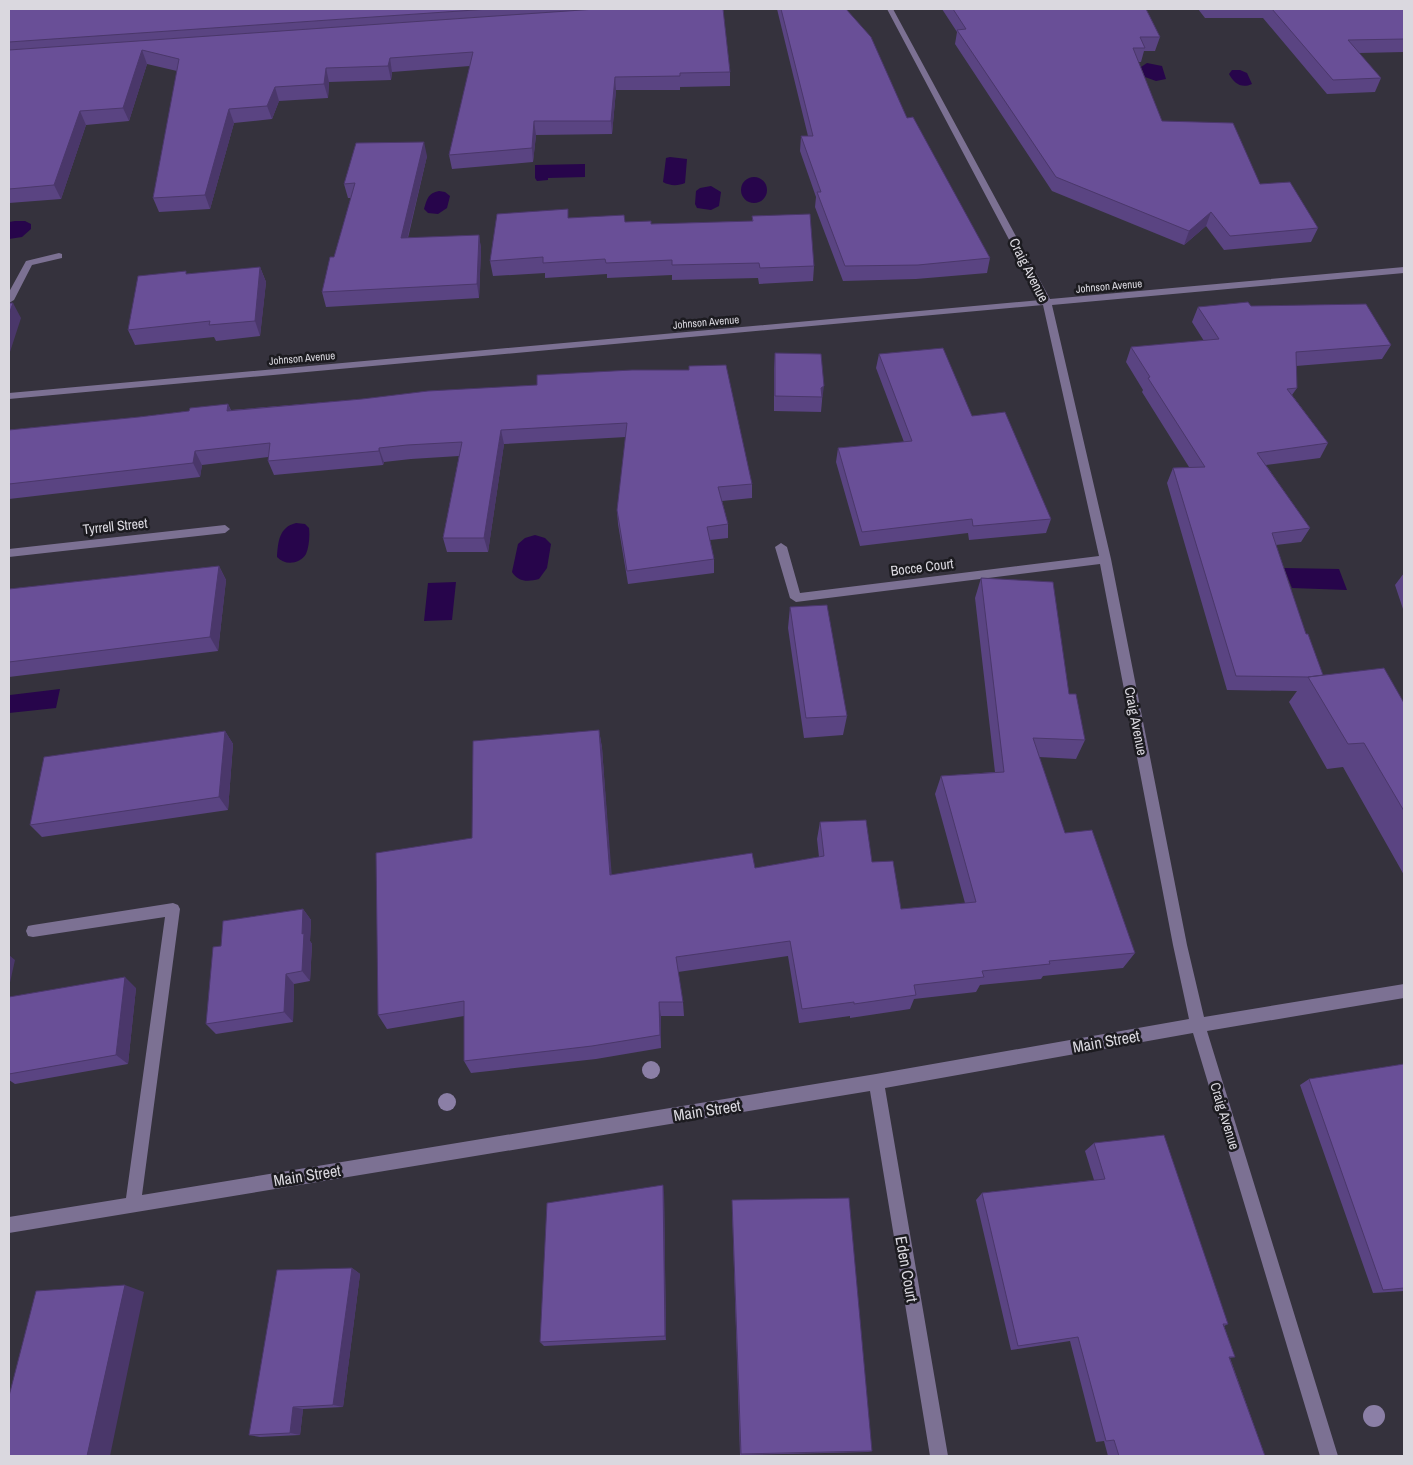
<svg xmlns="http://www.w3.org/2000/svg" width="1413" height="1465" viewBox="0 0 1413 1465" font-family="'Archivo Narrow',sans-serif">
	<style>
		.water { fill: #27054b }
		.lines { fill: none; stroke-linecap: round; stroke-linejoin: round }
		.minor { fill: #7c7193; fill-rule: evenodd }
		.tree { fill: #8b7fa6 }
		.wall { fill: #5a4482 }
		.shaded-wall { fill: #4a376a }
		.building { fill: #694f97; stroke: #4a376a }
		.labels { text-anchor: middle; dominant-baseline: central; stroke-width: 5; stroke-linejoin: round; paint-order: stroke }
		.far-street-label { font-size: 11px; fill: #dad8df; stroke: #1c1b20 }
		.street-label { font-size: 14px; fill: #dad8df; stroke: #1c1b20 }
		.near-street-label { font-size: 16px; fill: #dad8df; stroke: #1c1b20 }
	</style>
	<rect width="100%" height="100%" fill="#35323d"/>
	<path class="water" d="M1147,63L1162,66L1166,79L1156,81L1145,77L1141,67Z
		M1232,70H1240L1247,73L1252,84C1241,89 1234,83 1229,74Z
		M670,157L687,159L685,183C678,186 670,186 663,182L666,158Z
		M585,164V177L548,178V180L537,181L535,178V165Z
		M741 190a13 13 0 1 1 26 0a13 13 0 1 1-26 0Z
		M711,186L721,192L719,206L711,210L697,208L695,204L696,191L700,188Z
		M439,191L445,192L450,196L447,208L438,214L428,213L424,209C427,199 428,193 439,191Z
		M15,221H25L31,224V229L22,237L9,239V222Z
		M296,523L305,524L309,528C310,536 309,547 306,554C300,564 285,566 277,557C278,542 279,527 296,523Z
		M535,535L545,538L551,544L547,568L539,579C528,582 518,582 512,572L518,544L525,538Z
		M1284,568L1339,569L1347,590L1292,588Z
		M456,582L452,620L424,621L428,583Z
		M60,689L56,708L9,713L10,695Z"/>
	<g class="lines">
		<path class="minor" d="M887,9H893L1050,299L1404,267V273L1052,305L1111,559L1187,945L1204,1017L1404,984V998L1207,1031L1338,1456H1320L1193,1033L885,1088L948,1456H930L870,1091L9,1233V1217L126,1198L165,917L33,937L28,936L26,931L28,926L33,925L173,903L178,905L180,909L142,1195L876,1074L1189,1019L1173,945L1100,564L796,602L790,598L775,547L781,543L787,547L800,593L1099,556L1043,305L9,399V393L1041,300Z
			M59,253L62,254V258L32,265L14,300L9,303V292L26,261Z
			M225,525L230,529L225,533L9,557V549Z"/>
	</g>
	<g class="tree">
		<circle cx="651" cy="1070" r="9"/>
		<circle cx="447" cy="1102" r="9"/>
		<circle cx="1374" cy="1416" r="11"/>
	</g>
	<path class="wall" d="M9,9H723L730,72V86L680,87V90H616L612,134L536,135L533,162L452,169L449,155L470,66L392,72L391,80L329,82L328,98L279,101L272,119L234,123L210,209L159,212L153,198L177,71L147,64L129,121L86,125L61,199L9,203Z
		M777,9H846L907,118L990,258L987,273L916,279L843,281L815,207L816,197L800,151L801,136H808Z
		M942,9H1146L1160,37L1155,51H1144L1141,62H1138L1162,121L1260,184L1318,228L1311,242L1224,250L1206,226L1184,245L1052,191L955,44L957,32Z
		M1198,9H1404V52L1359,53L1381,78L1375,92L1327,94L1263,18H1205Z
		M427,156L408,238L479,235L481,249L479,298L326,307L322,292L334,257L351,198H348L344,184Z
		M752,216L814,266L813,281L759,284L758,278L672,280V275L607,278V274L545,278V273L493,276L490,261L568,218L651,224L752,221Z
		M260,267L266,282L260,336L216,341L214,337L135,345L128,330L188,274Z
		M1251,306L1391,345L1382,359L1296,366L1297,388L1292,395L1328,443L1320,458L1266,465L1310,528L1301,542L1276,545L1306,634L1323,675L1404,703V875L1343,767L1327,769L1289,702L1297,691L1227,690L1167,483L1173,468L1189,467L1142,392L1143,390L1126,362L1131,347L1204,341L1192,322L1198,307Z
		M775,353L821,354L822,401L821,412L774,411V368Z
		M879,354L972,416L1051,519L1046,533L969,540L968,533L860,546L836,462L838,448L904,442L876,368Z
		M537,375L752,484V498L722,501L728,524V538L710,540L714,559V573L628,584L618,524L617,510L626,437L504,444L488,552H447L443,538L459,456L411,459L384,462L383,465L274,475L268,461V457L202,465L200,477L9,499V430L139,417L189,411L228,404L231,410L537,385Z
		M219,566L226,580L218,651L9,677V589Z
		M1404,573V612L1395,585Z
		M981,578L1069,694L1085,740L1076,759L1039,757L1065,833L1135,953L1123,968L1043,976L1041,979L980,985L976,992L914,999L910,1009L850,1018V1016L799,1023L788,956L678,972L683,1002L684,1016H661V1048L596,1059L471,1073L464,1061V1016L387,1029L378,1015L472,838L599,730L602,748L611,875L755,868L819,857L817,839L820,822L872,862L901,909L965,903L935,794L941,776L995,772L975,598Z
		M790,607L847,716L843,735L804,738L788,628Z
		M225,731L233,744L228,810L42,837L30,825Z
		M303,909L311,920L310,941L312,944L310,981L294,984L293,1022L216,1034L206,1024L221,946Z
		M136,988L128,1064L15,1084L9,1080V997Z
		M1404,1064V1291L1373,1293L1300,1085L1309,1079Z
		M1094,1143L1228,1324L1224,1326L1235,1357L1230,1358L1265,1456H1108L1104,1441L1096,1442L1070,1341L1011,1350L976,1200L982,1193L1094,1180L1085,1151Z
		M664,1192L666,1340L544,1346L540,1342Z
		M732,1200L872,1451L868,1452L740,1455L732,1207Z
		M352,1268L360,1274L343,1407L303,1409L300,1435L260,1437L249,1435Z"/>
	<path class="shaded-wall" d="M142,50L147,64L129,121L123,108Z
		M390,58L392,72L391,80L388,66Z
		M326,68L329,82L328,98L324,84Z
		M615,77L616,90L612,134L611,121Z
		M275,87L279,101L272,119L267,106Z
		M229,109L234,123L210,209L205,195Z
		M80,111L86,125L61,199L54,185Z
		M534,121L536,135L533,162L532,148Z
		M424,142L427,156L404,252L401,238Z
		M1211,212L1206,226L1184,245L1189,231Z
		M479,235L481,249L479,298L477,284Z
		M260,267L266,282L260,336L255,321Z
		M13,303L21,318L9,355V314Z
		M824,386L822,401V402V397L821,388Z
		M228,404L234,418L227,411Z
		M501,430L504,444L488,552L484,538Z
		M379,448L384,462L383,465L379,451Z
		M195,451L202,465L200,477L193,463Z
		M219,566L226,580L218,651L210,637Z
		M599,730L602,748L613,891L610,875Z
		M225,731L233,744L228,810L219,797Z
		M303,909L311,920L310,941L312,944L310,981L302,971V934Z
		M9,955L15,960L9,987Z
		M286,974L294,984L293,1022L284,1012Z
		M125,977L136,988L128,1064L116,1055Z
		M659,1002L661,1016V1048L660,1035Z
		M663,1185L664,1192L666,1340L665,1336Z
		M352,1268L360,1274L343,1407L333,1405Z
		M125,1285L144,1292L110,1456H87Z
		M293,1407L303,1409L300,1435L290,1433Z"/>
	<path class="building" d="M9,9H489L9,42Z
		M596,9H723L730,72L680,73V76L615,77L611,121H534L532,148L449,155L473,52L390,58L388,66L326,68L324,84L275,87L267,106L229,109L205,195L153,198L179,59L142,50L123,108L80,111L54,185L9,189V50Z
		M781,9H846L871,37L907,118L913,117L990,258L918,265L845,266L817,192H821L801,136H813Z
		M953,9H1146L1160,37H1140L1145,48H1133L1162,121L1233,123L1260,184L1290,182L1318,228L1230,236L1211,212L1189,231L1056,177L957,30L966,29Z
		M1272,9H1404V39L1348,40L1381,78L1333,80Z
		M424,142L401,238L479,235L477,284L322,292L330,257H334L355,183L344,184L356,143Z
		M568,209V218L624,215L625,222L651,221V224L753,221L752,216L810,214L814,266L760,268L759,263L672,265V260L606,263L605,259L543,263V257L490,261L497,214Z
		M260,267L255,321L209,325L210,321L128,330L138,276L186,271V274Z
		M1248,302L1251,306L1366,304L1391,345L1296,352L1297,388L1287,389L1328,443L1257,453L1310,528L1272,533L1306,634H1308L1323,675L1308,677L1236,676L1173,468L1205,467L1148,378L1150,377L1131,347L1219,339L1198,307Z
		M9,303H13L9,314Z
		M943,348L972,416L1005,412L1051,519L973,526L972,519L862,532L838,448L912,441L879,354Z
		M775,353L821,354L824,386L821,388L822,397L775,396Z
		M726,365L752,484L718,487L728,524L707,527L714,559L627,571L617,510L627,423L501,430L484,538H443L462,442L407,445L379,448V451L268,461L270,443L195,451L193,463L9,484V430L139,417L189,411L190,408L228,404L227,411L362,399L428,391L537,385V375L632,370H689V366Z
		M219,566L210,637L9,662V589Z
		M981,578L1053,582L1069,694H1076L1085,740L1033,738L1065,833L1092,830L1135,953L1049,961L1050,964L982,971L984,977L914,985L916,995L854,1004V1002L802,1009L790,941L676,957L683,1002H659L660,1035L592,1046L464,1061V1001L378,1015L376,853L472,838L473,741L599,730L610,875L752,853L755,868L824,856L820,822L866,820L872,862L893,861L901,909L976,902L941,776L1004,772Z
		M827,605L847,716L806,718L790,607Z
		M1384,668L1404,703V811L1364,743L1348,744L1308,677Z
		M225,731L219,797L30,825L44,757Z
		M303,909L302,934L304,933L302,971L286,974L284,1012L206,1024L213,947L221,946L223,921Z
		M125,977L116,1055L9,1074V997Z
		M1404,1064V1288L1383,1290L1309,1079Z
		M1164,1135L1228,1324H1223L1235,1357H1229L1265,1456H1119L1114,1440L1106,1441L1078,1337L1018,1346L982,1193L1105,1179L1094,1143Z
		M663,1185L665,1336L540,1342L547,1203Z
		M849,1198L872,1451L741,1454L732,1200Z
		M352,1268L333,1405L293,1407L290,1433L249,1435L277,1270Z
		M125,1285L87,1456H9V1396L36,1291Z"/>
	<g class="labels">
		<g class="far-street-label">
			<text transform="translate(1109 286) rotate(-5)">Johnson Avenue</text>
			<text transform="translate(706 322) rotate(-5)">Johnson Avenue</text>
			<text transform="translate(302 358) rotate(-5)">Johnson Avenue</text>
		</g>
		<g class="street-label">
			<text transform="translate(1029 270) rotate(63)">Craig Avenue</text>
			<text transform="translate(115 526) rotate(-6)">Tyrrell Street</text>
			<text transform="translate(922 567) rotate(-7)">Bocce Court</text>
			<text transform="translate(1136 721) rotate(79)">Craig Avenue</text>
			<text transform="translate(1225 1116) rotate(73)">Craig Avenue</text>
		</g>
		<g class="near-street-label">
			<text transform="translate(1106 1041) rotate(-10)">Main Street</text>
			<text transform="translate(707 1110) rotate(-9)">Main Street</text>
			<text transform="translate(307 1175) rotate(-9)">Main Street</text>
			<text transform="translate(907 1269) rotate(80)">Eden Court</text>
		</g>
	</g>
	<rect width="1413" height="1465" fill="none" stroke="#dad8df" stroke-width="20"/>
</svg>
